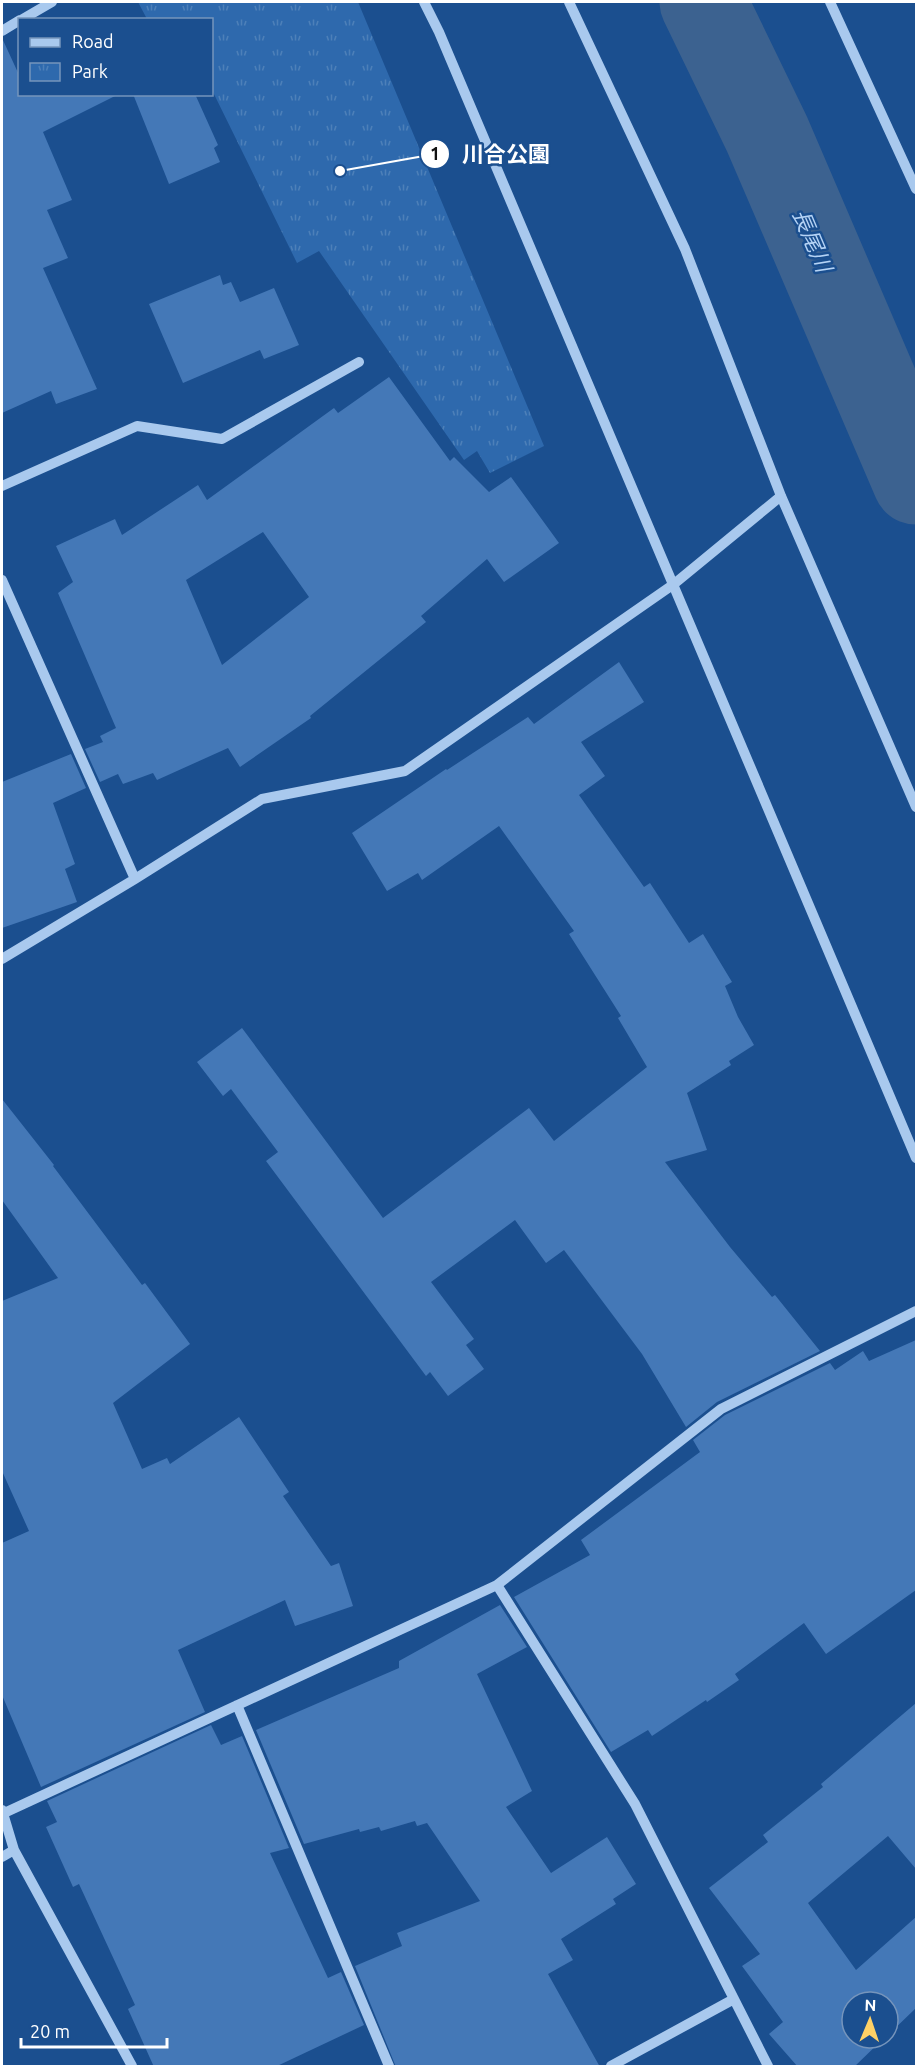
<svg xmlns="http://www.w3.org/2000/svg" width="918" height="2068" viewBox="0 0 918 2068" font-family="Ubuntu,'Noto Sans JP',sans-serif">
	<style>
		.park { fill: url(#park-tufts) }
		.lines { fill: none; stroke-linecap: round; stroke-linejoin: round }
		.river { stroke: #3c6290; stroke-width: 87 }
		.building { fill: #4478b7; fill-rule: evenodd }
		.minor { stroke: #a9c9ee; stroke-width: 10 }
		.labels { text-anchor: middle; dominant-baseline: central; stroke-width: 5; stroke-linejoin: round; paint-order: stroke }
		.water-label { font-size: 22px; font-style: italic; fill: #b5d3f5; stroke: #1b4f8f }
		.leader { fill: none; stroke: #fff; stroke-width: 2 }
		.callout-dot { fill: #fff; stroke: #1b4f8f; stroke-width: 2 }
		.mark-label { font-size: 18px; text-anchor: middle; font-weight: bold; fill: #111 }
		.callout-label { font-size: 22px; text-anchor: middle; font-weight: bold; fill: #fff; stroke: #1b4f8f; stroke-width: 5; stroke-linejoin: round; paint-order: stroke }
	</style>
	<defs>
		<pattern id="park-tufts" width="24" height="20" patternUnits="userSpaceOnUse" patternTransform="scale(1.5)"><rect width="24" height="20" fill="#2e69ad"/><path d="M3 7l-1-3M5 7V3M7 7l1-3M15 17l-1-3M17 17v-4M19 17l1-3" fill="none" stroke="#4d80b9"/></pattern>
	</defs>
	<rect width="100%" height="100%" fill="#1b4f8f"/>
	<path class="park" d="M138,2H358L544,446L490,473L477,451L464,460L319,251L297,263L212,90V20L147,19Z"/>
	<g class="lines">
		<path class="river" d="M703,2L767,134L916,481"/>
	</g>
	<path class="building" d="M2,38L20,77V94H119L43,132L72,200L47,210L68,258L43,268L97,389L56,404L51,391L2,413Z
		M133,94H195L218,145L214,148L220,162L169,184Z
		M220,275L223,285L231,282L240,302L274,288L299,345L264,359L260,350L183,383L149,304Z
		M389,377L450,461L454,457L489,492L511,477L559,543L504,582L487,559L421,616L426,622L310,716L311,718L240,767L228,748L157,780L153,773L123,784L118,774L100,782L85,749L103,742L100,736L116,728L58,593L73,582L56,546L115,519L122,535L198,485L207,500L334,408L338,413ZM263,532L309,597L222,665L186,580Z
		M619,662L644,702L581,742L605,776L579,795L644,887L650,883L689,943L703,934L732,982L725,986L738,1017L754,1045L729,1061L731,1065L687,1093L707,1150L665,1162L730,1247L772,1297L775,1295L820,1351L717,1402L686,1427L642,1354L564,1250L546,1263L515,1220L431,1282L474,1339L466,1345L484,1369L448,1396L430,1372L426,1376L266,1161L278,1152L231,1089L223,1096L197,1062L242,1028L383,1218L529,1108L554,1141L647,1067L618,1018L621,1016L569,934L574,931L499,826L422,880L418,873L387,891L352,833L446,769L447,770L528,717L534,724Z
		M71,754L86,788L53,803L75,864L65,869L77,902L2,928V782Z
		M2,1099L54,1165L53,1166L142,1285L145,1283L190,1344L113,1403L142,1469L167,1458L170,1464L239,1417L289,1492L283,1496L331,1566L339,1563L353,1606L295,1626L285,1600L178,1650L205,1712L41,1787L2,1695V1543L29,1531L2,1471V1301L58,1278L2,1200Z
		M916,1340V1590L826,1654L804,1623L735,1674L739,1680L707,1702L706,1700L652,1736L648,1730L611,1752L514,1597L590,1555L581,1540L700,1452L693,1440L725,1415L830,1363L835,1370L863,1351L869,1361Z
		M500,1605L527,1647L477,1674L532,1791L506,1807L551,1873L607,1837L636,1884L613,1899L616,1904L561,1939L573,1960L548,1974L600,2067H396L355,1966L402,1946L397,1933L480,1901L427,1823L417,1826L415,1821L381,1831L379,1827L360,1832L359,1829L304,1844L256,1730L399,1668V1661Z
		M916,1703V1869L888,1836L808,1903L856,1970L916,1917V2008L888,2035V2002H852V2038H884L854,2067H798L769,2034L783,2022L742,1966L760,1954L709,1888L768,1842L763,1835L823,1787L821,1784Z
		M211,1725L221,1745L242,1736L289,1848L270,1853L328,1978L341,1972L364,2025L275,2067H154L128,2009L135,2005L79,1884L73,1887L46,1827L57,1822L47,1801Z"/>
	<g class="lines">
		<path class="minor" d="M424,2L439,32L916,1158
			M569,2L685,249L781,496L916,807
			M830,2L916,189
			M21,20L52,2
			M2,31L20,20
			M2,486L137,426L222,439L359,362
			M2,580L135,879
			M2,959L135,879L262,799L405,771L674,584L781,496
			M497,1585L721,1409L916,1311
			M237,1705L389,2066
			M2,1810L14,1850L132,2066
			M2,1814L497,1585L635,1804L768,2066
			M2,1857L14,1850
			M611,2066L734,1999"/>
	</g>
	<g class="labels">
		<g class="water-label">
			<text transform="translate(813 240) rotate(67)">長尾川</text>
		</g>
	</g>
	<path class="leader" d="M340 171L435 154"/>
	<g class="callout-dot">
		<circle cx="340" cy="171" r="6"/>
		<circle cx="435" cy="154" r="15"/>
	</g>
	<g class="mark-label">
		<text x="435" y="160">1</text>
	</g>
	<g class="callout-label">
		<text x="506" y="162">川合公園</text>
	</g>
	<rect width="918" height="2068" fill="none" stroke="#ffffff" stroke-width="6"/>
	<rect x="18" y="18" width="195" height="78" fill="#1b4f8f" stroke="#7695bc" stroke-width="1.5"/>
	<rect x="30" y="38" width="30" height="9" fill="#a9c9ee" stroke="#7695bc" stroke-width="1.5"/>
	<text x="72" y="48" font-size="18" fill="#ffffff">Road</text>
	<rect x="30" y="63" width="30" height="18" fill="url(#park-tufts)" stroke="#7695bc" stroke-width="1.5"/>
	<text x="72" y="78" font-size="18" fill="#ffffff">Park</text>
	<g transform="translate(870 2020) rotate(2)"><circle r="28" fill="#1b4f8f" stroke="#7695bc" stroke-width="1.5"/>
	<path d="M0-4.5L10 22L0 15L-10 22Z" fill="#ffd166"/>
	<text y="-9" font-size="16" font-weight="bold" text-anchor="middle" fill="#ffffff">N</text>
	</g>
	<path d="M21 2038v9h146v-9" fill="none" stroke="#ffffff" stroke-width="3"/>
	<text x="30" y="2038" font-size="18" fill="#ffffff" stroke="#1b4f8f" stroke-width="4.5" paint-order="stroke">20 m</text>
</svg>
